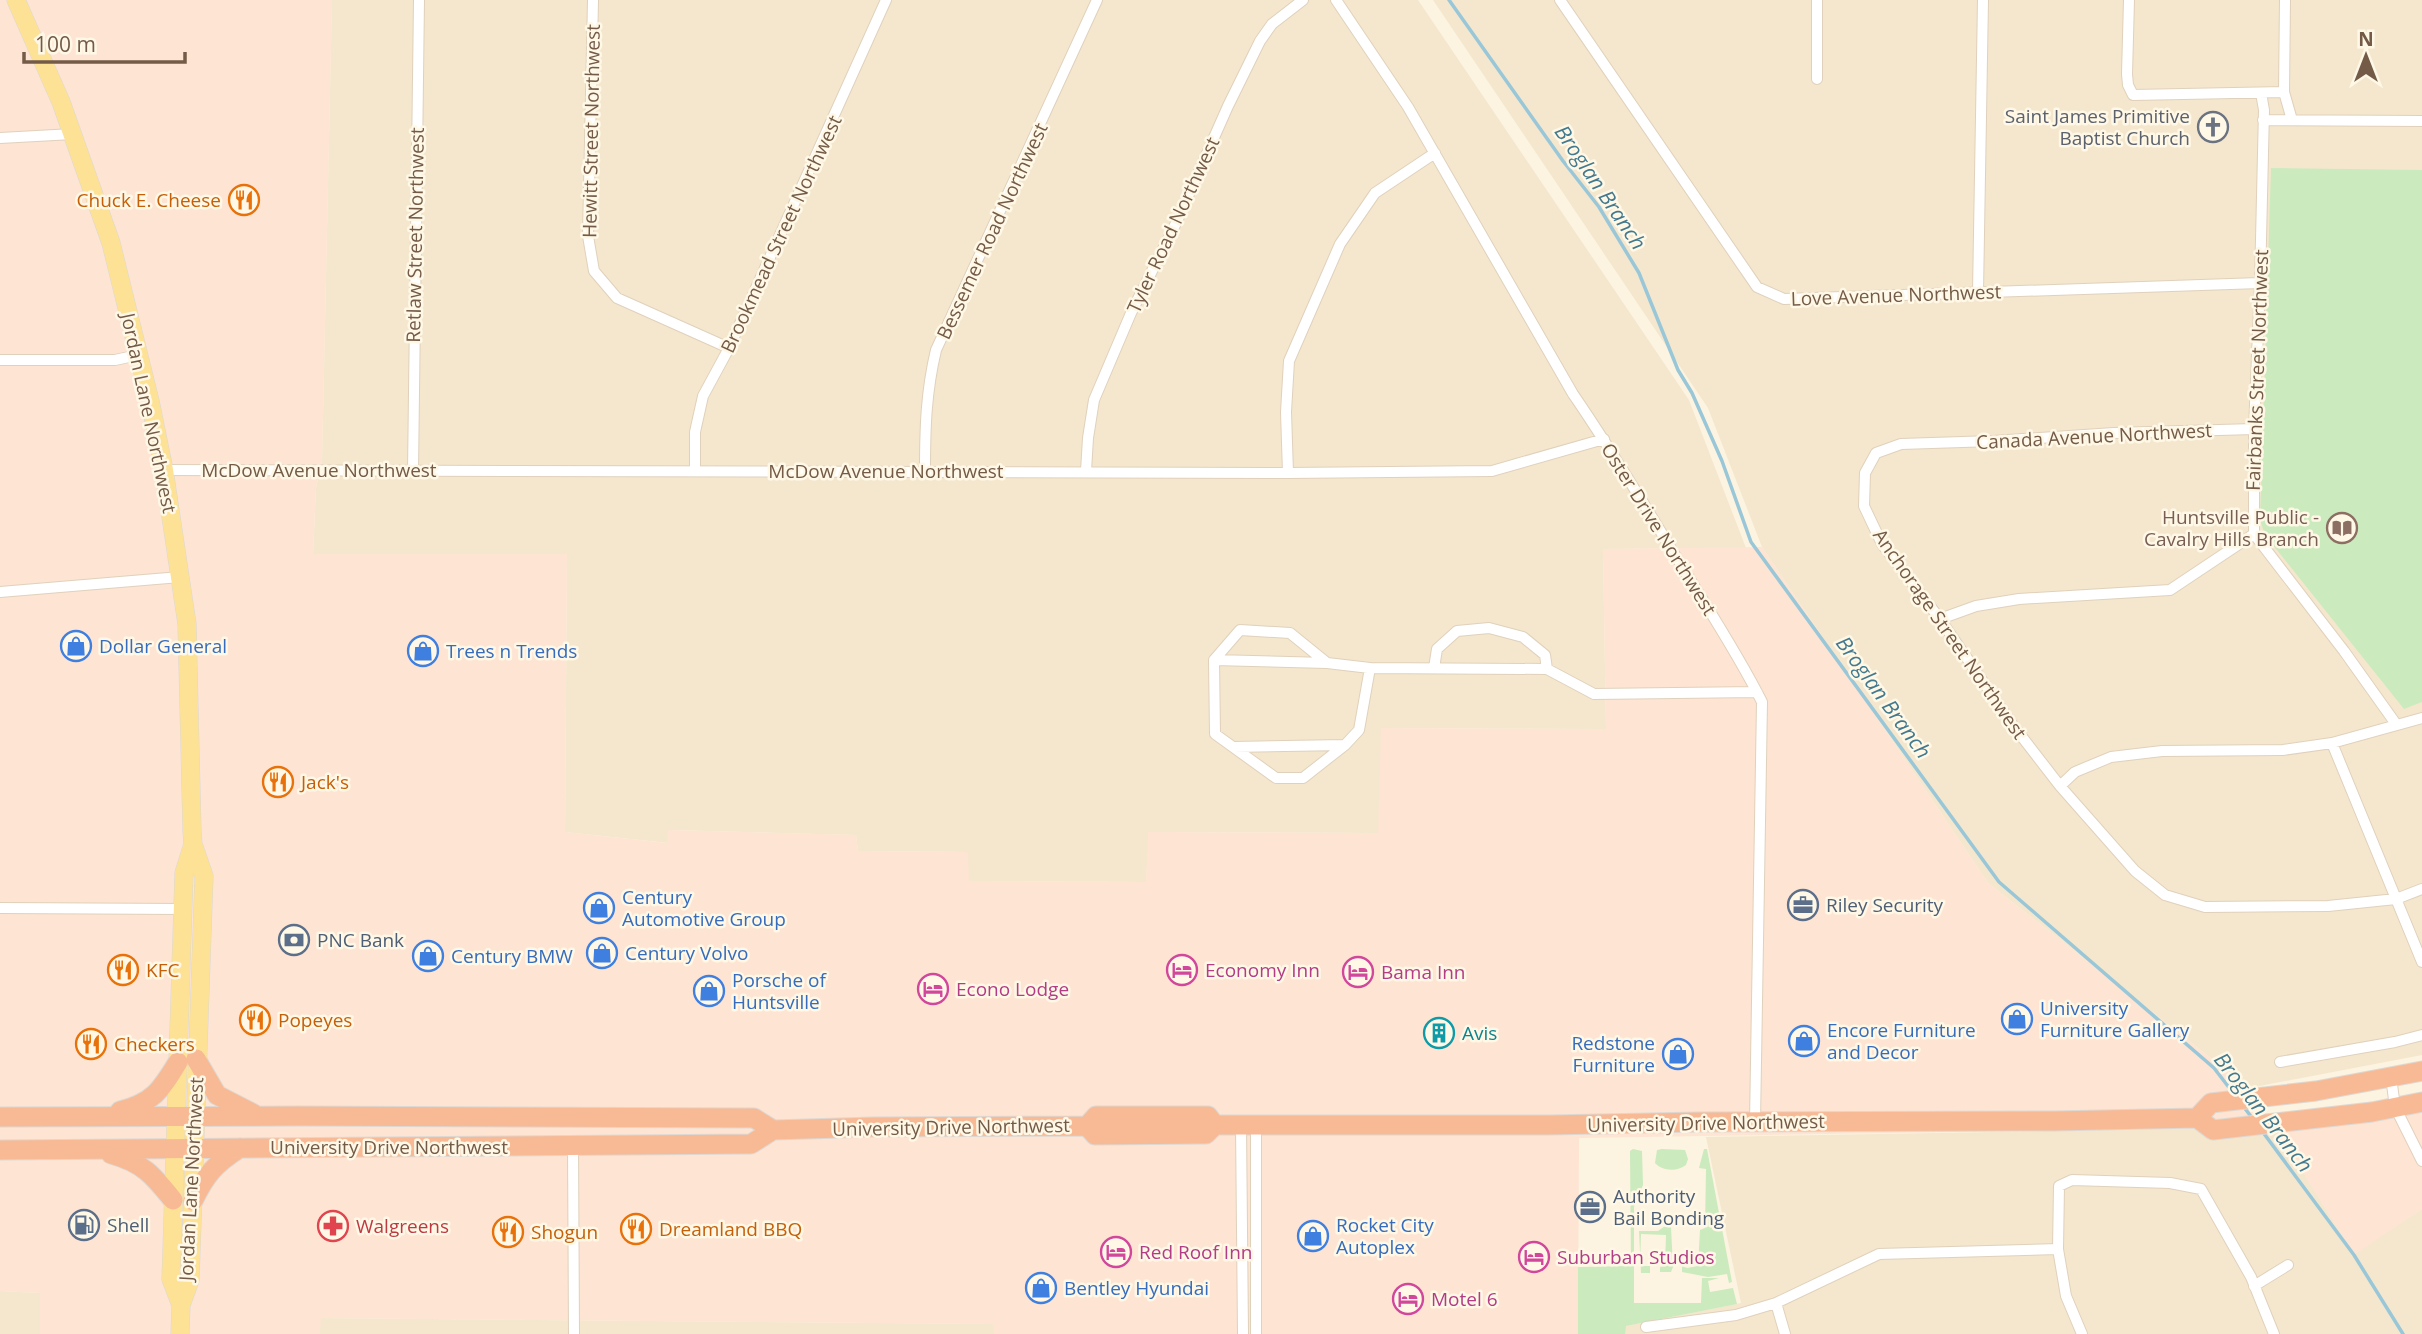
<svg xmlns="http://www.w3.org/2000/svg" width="2422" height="1334" viewBox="0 0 2422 1334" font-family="'Open Sans',sans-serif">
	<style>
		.residential { fill: #f4e7ce }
		.commercial { fill: #fde4d3 }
		.green { fill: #cbeabe }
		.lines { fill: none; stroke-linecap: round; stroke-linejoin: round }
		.stream { stroke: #9ac7d8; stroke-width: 3.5 }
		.street-casing { stroke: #e0d1bc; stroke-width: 12 }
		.primary-casing { stroke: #ddd8d3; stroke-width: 19 }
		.highway-casing { stroke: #ddd8d3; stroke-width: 21 }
		.street { stroke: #fff; stroke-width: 10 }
		.primary { stroke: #fde296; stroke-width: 18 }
		.highway { stroke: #f8b995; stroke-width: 19 }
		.labels { text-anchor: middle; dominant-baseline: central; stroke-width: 5; stroke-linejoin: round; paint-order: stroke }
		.worship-label { font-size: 19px; fill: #5b616d; stroke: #fff8e6; text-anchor: end }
		.street-label { font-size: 19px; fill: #735b47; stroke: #fff8e6 }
		.food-label { font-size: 19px; fill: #c56008; stroke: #fff8e6; text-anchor: start }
		.education-label { font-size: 19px; fill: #785e54; stroke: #fff8e6; text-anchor: end }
		.shop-label { font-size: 19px; fill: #366cbe; stroke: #fff8e6; text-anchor: start }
		.service-label { font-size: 19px; fill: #4e5e75; stroke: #fff8e6; text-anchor: start }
		.hotel-label { font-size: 19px; fill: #b23c85; stroke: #fff8e6; text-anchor: start }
		.culture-label { font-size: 19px; fill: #0d838f; stroke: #fff8e6; text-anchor: start }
		.health-label { font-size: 19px; fill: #be3a42; stroke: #fff8e6; text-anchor: start }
		.water-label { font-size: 21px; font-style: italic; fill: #43798e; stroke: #fff8e6 }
	</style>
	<rect width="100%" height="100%" fill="#fcf4e0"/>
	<path class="residential" d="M332,0H1418L1689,400L1746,548L1603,549L1606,729L1382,728L1379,833L1149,832L1146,882L968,881V852L858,851L856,835L669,830L668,843L565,832L567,554L313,555L316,488L322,461Z
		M1433,0H2422V1055L2249,1088L1988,883L1762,547L1708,408Z
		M2275,1127L2354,1254L2422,1209V1334H1625V1326L1741,1303L1706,1137Z
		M0,1291L40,1293V1334H0Z
		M320,1318L994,1324V1334H320Z"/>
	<path class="commercial" d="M0,0H332L322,461L316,488L313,554H567L565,832L667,843L668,830L856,835L858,851L968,852L969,881L1146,882L1148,832L1378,833L1381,728L1606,729L1603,549L1762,547L1988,883L2249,1088L2275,1127L2422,1106V1209L2354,1255L2275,1127L1579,1138L1578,1334H994L993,1324L321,1318L320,1334H40V1293L0,1291Z"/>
	<path class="green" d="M2271,168L2422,170V702L2404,709L2265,535L2260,520Z
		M1633,1149L1642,1151L1643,1185L1634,1207V1303H1701L1702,1278H1719L1708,1281L1710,1292L1733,1288L1737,1304L1626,1326L1625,1334H1578V1267L1631,1266L1630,1151Z
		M1662,1149L1685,1150L1688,1159L1686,1165C1677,1172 1662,1171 1655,1163L1657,1150Z
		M1704,1149H1707L1732,1282L1729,1283L1727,1274L1708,1277L1682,1272V1266L1687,1268L1698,1266L1700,1230L1705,1228L1706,1169L1699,1168Z
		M1665,1226L1671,1227L1673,1267L1671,1272H1660V1267L1665,1266L1666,1235L1641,1234L1640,1266H1650V1273H1641L1639,1231H1658Z"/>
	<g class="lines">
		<path class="stream" d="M1449,0L1563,161L1599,207L1639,273L1678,370L1692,393L1722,461L1751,542L1999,882L2214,1068L2234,1094
			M2243,1106L2253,1119
			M2262,1131L2354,1255L2403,1334"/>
		<g class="street-casing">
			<path id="street" d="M593,0L588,236L594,271L617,298L729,348
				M1336,0L1408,107L1573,394C1611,449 1645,506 1680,563C1708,609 1738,654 1762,702L1755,1122
				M1560,0L1757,287L1784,299L2260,283
				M1817,0V79
				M2129,0L2127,74L2128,85L2133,95L2284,92
				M2285,0L2284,92L2292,120
				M2261,93L2264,110L2260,283L2254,429V534L2344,651L2396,724
				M2263,120L2422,121
				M0,138L73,134
				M1978,292L1983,0
				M0,360H115L138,355
				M2254,429L2114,433L1993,441L1901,444L1876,453L1865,473L1864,506L1882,544L1940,619L2012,724L2060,786L2135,871L2165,895L2205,907L2328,906L2396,899L2422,889
				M164,470L1288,473L1492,471L1604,439
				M413,471L419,0
				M695,471V432L703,396L729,348L886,0
				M925,471C925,428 926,392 936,350L1097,0
				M1086,471L1088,438L1094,400L1131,313L1177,221L1228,106L1260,41L1272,24L1303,0
				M1288,473L1286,412L1289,361L1340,244L1375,193L1435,153
				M0,592L180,577
				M1940,619L1976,606L2019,599L2170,590L2254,534
				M1214,660L1327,663
				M1434,668L1437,649L1457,631L1489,628L1523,637L1545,655L1547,669
				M2332,743L2422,962
				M1345,745L1303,778H1276L1215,734L1214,660L1240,630L1290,633L1327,663L1370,668L1547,669L1594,694L1757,692
				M1234,747L1345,745L1359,730L1370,668
				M2060,786L2075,772L2111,757L2162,751L2283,750L2332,743L2422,718
				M0,908L183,909
				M2280,1062L2395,1042L2422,1035
				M2391,1077L2395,1107L2422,1161
				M1241,1125L1243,1334
				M1256,1125V1334
				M573,1145L574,1334
				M2254,1286L2288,1265
				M1776,1303L1785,1334
				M1646,1327L1736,1315L1776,1303L1879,1254L2058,1249
				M2082,1334L2066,1296L2058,1249L2059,1186L2072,1180L2170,1183L2201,1189L2251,1277L2274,1334"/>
		</g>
		<g class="primary-casing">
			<path id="primary" d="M16,0L61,102L111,243L150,401L164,470L187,624L192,831L193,844L204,876L190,1280L181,1305L180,1334
				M181,1305L171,1279L184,873L193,844"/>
		</g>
		<g class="highway-casing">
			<path id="highway" d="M196,1059L217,1095L254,1114
				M120,1111C153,1103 161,1090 178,1062
				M0,1117L298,1116L754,1118L773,1130
				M2197,1118L2211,1103L2316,1091L2422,1071
				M1087,1126L1095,1135L1206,1134L1215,1125H1549L1699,1122L2054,1121L2197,1118L2213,1130L2372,1112L2422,1102
				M0,1150L751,1144L773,1130L874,1127L1087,1126L1096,1116H1208L1215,1125
				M111,1154C143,1163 153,1175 173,1200
				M193,1201C206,1174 215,1164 240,1148"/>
		</g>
		<use href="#street" class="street"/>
		<use href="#primary" class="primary"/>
		<use href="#highway" class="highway"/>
	</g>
	<defs>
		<g id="church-ring" transform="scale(1.575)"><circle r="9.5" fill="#fff8e6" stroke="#6b7280" stroke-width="1.5"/><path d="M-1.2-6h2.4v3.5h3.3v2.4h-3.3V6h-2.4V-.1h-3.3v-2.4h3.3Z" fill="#6b7280"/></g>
		<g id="restaurant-ring" transform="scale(1.575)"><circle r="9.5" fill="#fff8e6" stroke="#e8710a" stroke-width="1.5"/><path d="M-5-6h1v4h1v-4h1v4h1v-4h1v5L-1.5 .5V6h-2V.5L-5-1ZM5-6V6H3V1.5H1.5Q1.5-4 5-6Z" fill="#e8710a"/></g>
		<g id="library-ring" transform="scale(1.575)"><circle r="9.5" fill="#fff8e6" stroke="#8d6e63" stroke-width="1.5"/><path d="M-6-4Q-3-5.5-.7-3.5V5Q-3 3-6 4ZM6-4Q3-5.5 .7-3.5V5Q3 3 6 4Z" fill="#8d6e63"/></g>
		<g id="shop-ring" transform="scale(1.575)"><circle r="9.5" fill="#fff8e6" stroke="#3f7fe0" stroke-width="1.5"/><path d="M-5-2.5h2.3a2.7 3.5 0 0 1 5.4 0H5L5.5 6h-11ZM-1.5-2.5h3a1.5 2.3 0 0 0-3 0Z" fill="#3f7fe0"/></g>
		<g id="office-ring" transform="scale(1.575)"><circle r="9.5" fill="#fff8e6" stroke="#5c6f8a" stroke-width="1.5"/><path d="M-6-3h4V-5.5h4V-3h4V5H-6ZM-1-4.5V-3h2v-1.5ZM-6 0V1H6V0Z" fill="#5c6f8a"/></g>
		<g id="bank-ring" transform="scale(1.575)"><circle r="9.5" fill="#fff8e6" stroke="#5c6f8a" stroke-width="1.5"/><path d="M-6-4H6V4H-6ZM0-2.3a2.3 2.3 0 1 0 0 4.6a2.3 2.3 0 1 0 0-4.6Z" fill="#5c6f8a"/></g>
		<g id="hotel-ring" transform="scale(1.575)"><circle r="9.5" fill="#fff8e6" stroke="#d1479c" stroke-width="1.5"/><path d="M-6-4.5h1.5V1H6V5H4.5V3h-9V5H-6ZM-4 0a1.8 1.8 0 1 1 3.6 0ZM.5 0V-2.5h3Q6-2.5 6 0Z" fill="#d1479c"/></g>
		<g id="building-ring" transform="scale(1.575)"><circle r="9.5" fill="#fff8e6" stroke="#0f9aa8" stroke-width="1.5"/><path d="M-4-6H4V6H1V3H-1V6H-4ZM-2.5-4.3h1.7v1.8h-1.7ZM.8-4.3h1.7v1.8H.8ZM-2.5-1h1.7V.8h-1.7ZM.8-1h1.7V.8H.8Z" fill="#0f9aa8"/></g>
		<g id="fuel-ring" transform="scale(1.575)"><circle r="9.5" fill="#fff8e6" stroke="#5c6f8a" stroke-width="1.5"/><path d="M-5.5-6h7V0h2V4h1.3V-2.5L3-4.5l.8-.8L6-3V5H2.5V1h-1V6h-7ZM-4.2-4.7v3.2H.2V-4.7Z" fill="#5c6f8a"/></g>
		<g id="pharmacy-ring" transform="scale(1.575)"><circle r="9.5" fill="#fff8e6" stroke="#e0444e" stroke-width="1.5"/><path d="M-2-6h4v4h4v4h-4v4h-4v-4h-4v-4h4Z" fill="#e0444e"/></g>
	</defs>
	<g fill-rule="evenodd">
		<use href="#church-ring" x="2213" y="127"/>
		<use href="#restaurant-ring" x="244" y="200"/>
		<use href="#library-ring" x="2342" y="528"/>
		<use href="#shop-ring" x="76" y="646"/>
		<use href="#shop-ring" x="423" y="651"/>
		<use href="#restaurant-ring" x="278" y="782"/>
		<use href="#office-ring" x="1803" y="905"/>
		<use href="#shop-ring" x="599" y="908"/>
		<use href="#bank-ring" x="294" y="940"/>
		<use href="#shop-ring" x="602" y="953"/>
		<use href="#shop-ring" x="428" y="956"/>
		<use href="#restaurant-ring" x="123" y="970"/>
		<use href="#hotel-ring" x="1182" y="970"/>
		<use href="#hotel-ring" x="1358" y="972"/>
		<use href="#hotel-ring" x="933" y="989"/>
		<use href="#shop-ring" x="709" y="991"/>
		<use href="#shop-ring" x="2017" y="1019"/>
		<use href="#restaurant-ring" x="255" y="1020"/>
		<use href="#building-ring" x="1439" y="1033"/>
		<use href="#shop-ring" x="1804" y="1041"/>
		<use href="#restaurant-ring" x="91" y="1044"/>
		<use href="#shop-ring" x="1678" y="1054"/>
		<use href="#office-ring" x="1590" y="1207"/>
		<use href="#fuel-ring" x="84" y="1225"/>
		<use href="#pharmacy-ring" x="333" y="1226"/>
		<use href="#restaurant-ring" x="636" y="1229"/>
		<use href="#restaurant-ring" x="508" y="1232"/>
		<use href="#shop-ring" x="1313" y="1236"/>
		<use href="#hotel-ring" x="1116" y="1252"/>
		<use href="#hotel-ring" x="1534" y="1257"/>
		<use href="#shop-ring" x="1041" y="1288"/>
		<use href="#hotel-ring" x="1408" y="1299"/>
	</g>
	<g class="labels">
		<g class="worship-label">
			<text x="2190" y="116">Saint James Primitive<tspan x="2190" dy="22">Baptist Church</tspan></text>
		</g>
		<g class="street-label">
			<text transform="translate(591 131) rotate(-89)">Hewitt Street Northwest</text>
			<text transform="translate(1173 225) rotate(-65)">Tyler Road Northwest</text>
			<text transform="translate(992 231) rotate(-65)">Bessemer Road Northwest</text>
			<text transform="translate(781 234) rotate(-65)">Brookmead Street Northwest</text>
			<text transform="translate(415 235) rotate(-89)">Retlaw Street Northwest</text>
			<text transform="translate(1896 295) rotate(-2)">Love Avenue Northwest</text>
			<text transform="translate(2257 370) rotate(-88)">Fairbanks Street Northwest</text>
			<text transform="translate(149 413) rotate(78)">Jordan Lane Northwest</text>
			<text transform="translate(2094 436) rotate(-3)">Canada Avenue Northwest</text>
			<text x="319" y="470">McDow Avenue Northwest</text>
			<text x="886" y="471">McDow Avenue Northwest</text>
			<text transform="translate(1659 529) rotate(58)">Oster Drive Northwest</text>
			<text transform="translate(1950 634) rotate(55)">Anchorage Street Northwest</text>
			<text transform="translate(1706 1123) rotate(-1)">University Drive Northwest</text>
			<text transform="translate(951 1127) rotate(-1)">University Drive Northwest</text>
			<text x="389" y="1147">University Drive Northwest</text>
			<text transform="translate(191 1179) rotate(-87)">Jordan Lane Northwest</text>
		</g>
		<g class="food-label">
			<text x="221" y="200" text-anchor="end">Chuck E. Cheese</text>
			<text x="301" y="782">Jack's</text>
			<text x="146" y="970">KFC</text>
			<text x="278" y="1020">Popeyes</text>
			<text x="114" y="1044">Checkers</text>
			<text x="659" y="1229">Dreamland BBQ</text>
			<text x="531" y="1232">Shogun</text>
		</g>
		<g class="education-label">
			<text x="2319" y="517">Huntsville Public -<tspan x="2319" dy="22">Cavalry Hills Branch</tspan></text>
		</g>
		<g class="shop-label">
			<text x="99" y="646">Dollar General</text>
			<text x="446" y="651">Trees n Trends</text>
			<text x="622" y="897">Century<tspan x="622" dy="22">Automotive Group</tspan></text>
			<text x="625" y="953">Century Volvo</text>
			<text x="451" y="956">Century BMW</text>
			<text x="732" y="980">Porsche of<tspan x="732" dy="22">Huntsville</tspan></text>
			<text x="2040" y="1008">University<tspan x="2040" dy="22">Furniture Gallery</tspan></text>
			<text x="1827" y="1030">Encore Furniture<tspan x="1827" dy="22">and Decor</tspan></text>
			<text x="1655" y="1043" text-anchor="end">Redstone<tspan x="1655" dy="22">Furniture</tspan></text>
			<text x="1336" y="1225">Rocket City<tspan x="1336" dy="22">Autoplex</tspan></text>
			<text x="1064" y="1288">Bentley Hyundai</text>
		</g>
		<g class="service-label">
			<text x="1826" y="905">Riley Security</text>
			<text x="317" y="940">PNC Bank</text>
			<text x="1613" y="1196">Authority<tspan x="1613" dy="22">Bail Bonding</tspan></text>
			<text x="107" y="1225">Shell</text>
		</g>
		<g class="hotel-label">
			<text x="1205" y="970">Economy Inn</text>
			<text x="1381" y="972">Bama Inn</text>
			<text x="956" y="989">Econo Lodge</text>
			<text x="1139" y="1252">Red Roof Inn</text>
			<text x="1557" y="1257">Suburban Studios</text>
			<text x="1431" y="1299">Motel 6</text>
		</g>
		<g class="culture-label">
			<text x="1462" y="1033">Avis</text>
		</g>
		<g class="health-label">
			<text x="356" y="1226">Walgreens</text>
		</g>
		<g class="water-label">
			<text transform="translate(1601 187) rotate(56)">Broglan Branch</text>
			<text transform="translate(1884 697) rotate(54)">Broglan Branch</text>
			<text transform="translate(2264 1112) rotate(52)">Broglan Branch</text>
		</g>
	</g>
	<g transform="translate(2366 56)" stroke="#fff8e6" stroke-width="5" paint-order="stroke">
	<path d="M0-5L12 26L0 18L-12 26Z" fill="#735b47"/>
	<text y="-10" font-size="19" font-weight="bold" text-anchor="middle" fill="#735b47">N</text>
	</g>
	<path d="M24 52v10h161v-10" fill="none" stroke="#735b47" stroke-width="3.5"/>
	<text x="35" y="52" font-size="21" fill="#735b47" stroke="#fff8e6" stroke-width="5" paint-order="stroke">100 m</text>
</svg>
